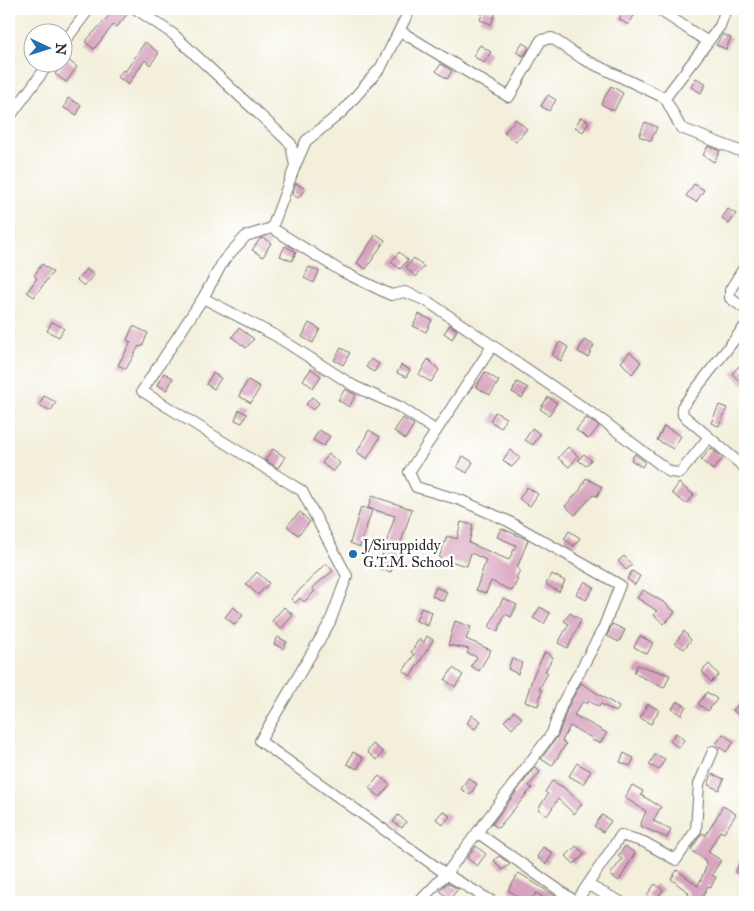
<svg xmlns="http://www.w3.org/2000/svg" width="754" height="911" viewBox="0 0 754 911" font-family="'IM FELL Great Primer',serif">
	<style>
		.building { fill: #d7a3be }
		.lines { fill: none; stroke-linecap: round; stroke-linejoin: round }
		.minor-casing { stroke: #717069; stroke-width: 12 }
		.minor { stroke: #fff; stroke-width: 10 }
		.poi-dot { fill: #1f6fb2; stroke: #fff; stroke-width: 2 }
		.labels { text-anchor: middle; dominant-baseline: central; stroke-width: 5; stroke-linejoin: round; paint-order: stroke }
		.poi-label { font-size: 15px; fill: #2b2b2b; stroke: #fff; text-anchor: start }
	</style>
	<rect width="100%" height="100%" fill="#fff"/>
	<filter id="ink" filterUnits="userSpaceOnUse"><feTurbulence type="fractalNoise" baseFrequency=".02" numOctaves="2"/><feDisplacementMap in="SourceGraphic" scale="10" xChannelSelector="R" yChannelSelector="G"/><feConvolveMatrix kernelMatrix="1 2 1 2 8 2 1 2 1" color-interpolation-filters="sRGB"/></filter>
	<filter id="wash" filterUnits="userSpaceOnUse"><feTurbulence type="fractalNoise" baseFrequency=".0096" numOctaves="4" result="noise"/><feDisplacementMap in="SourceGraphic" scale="20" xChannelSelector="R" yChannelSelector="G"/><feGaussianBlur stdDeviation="1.12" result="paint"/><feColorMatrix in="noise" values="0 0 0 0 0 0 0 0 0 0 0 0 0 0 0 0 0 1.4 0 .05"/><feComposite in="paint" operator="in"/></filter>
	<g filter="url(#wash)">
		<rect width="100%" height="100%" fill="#f3efdb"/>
		<g id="blocks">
			<path class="building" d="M115,9H123L128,13L117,27L114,24L94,49L85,42Z
				M484,9L496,12L491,24L480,20Z
				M625,9H638L628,25L619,19Z
				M723,34L731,38L726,49L716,45Z
				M145,42L159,53L150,65L145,60L128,85L118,77L123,70L125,72Z
				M522,43L529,47L524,56L516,52Z
				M480,45L491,52L484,63L473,56Z
				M67,59L77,67L66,82L55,74Z
				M441,64L452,71L447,79L436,71Z
				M696,78L706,83L701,93L691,87Z
				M611,86L623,93L614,111L601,104Z
				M548,95L556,100L549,111L541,106Z
				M68,98L81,105L77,115L64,108Z
				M581,117L589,122L583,132L575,127Z
				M516,119L527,129L516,142L504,133Z
				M645,122L657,127L651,141L639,136Z
				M708,146L720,151L714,162L703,155Z
				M296,183L305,189L298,198L292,194Z
				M694,184L704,190L696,202L686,196Z
				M728,209L736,214L729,224L722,218Z
				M376,234L385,240L366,269L357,263Z
				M263,238L271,243L263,257L252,250L260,239Z
				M285,246L296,252L292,261L280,256Z
				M399,252L408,260L400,269L391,262Z
				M414,258L424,267L415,277L406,267Z
				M42,264L53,272L34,297L27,292L37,278L34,276Z
				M309,267L319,271L314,283L304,278Z
				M86,269L94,275L84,286L77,280Z
				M419,314L432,320L426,332L413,326Z
				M52,322L64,328L59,337L47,331Z
				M309,323L320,329L313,343L302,337Z
				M450,325L457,330L452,339L444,333Z
				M133,326L148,333L142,347L139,346L126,369L118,365L131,342L127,340Z
				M239,328L254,339L246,348L232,337Z
				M584,340L594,345L588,357L578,352Z
				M560,342L568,347L561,361L552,355Z
				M341,348L350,353L343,365L334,360Z
				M630,352L641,362L632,374L621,362Z
				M371,359L379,364L374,372L366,367Z
				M428,359L439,370L431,382L419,375Z
				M401,365L410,370L406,377L397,373Z
				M739,366L745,372V386L732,374Z
				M311,369L321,376L313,388L303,380Z
				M485,372L499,381L490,395L476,387Z
				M164,373L173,378L167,390L157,385Z
				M213,373L221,378L214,389L206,384Z
				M248,380L260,387L251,403L239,396Z
				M517,382L528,388L522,398L512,392Z
				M345,389L356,395L349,407L338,400Z
				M44,396L56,402L51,411L39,405Z
				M312,397L319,403L313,410L306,404Z
				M548,397L557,403L549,415L540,409Z
				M719,405L727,408L719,426L711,423Z
				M239,410L247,414L242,423L235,420Z
				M495,412L506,418L501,428L490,421Z
				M403,418L414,425L405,439L394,431Z
				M586,418L599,426L589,439L576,430Z
				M664,426L681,436L673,449L657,440Z
				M532,428L540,434L533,445L525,440Z
				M319,430L330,436L324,446L313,440Z
				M369,430L380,437L367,459L357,452Z
				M568,447L578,456L569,467L558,458Z
				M711,448L723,458L713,470L701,460Z
				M273,449L285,457L278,468L265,460Z
				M510,450L520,458L512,467L503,460Z
				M329,454L340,463L333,472L322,463Z
				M584,454L591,460L586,466L578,460Z
				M635,454L645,462L642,467L631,460Z
				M463,456L473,462L467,473L457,467Z
				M586,478L602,487L597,496L593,495L575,515L565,506L580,490Z
				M679,483L694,495L686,504L672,493Z
				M527,487L538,494L530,506L519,499Z
				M372,496L412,509L391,572L378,568L395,516L368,508Z
				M361,507L372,510L360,547L350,543Z
				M300,512L310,522L298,535L287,526Z
				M461,522L473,525L469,543L509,560L516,545L497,537L501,528L528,540L517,568L520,570L516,578L518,579L512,591L491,581L486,593L476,590L486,560L471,553L467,566L439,558L447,536L457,539Z
				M569,531L580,538L574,546L564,539Z
				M624,556L632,565L626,570L618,561Z
				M326,563L333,571L312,588L315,591L304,602L300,598L295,603L291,599Z
				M632,571L640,576L635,585L627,579Z
				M257,572L269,583L258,595L246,584Z
				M552,574L565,581L559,592L546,584Z
				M585,581L594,587L586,600L576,594Z
				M436,587L447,592L443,601L432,596Z
				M643,590L665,603L675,612L664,624L654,615L657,611L637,598Z
				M503,598L517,605L511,617L505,614L498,631L489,627Z
				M233,607L243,615L235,625L225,617Z
				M284,607L293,615L281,629L272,621Z
				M540,607L550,613L544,624L533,618Z
				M421,608L432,612L428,626L416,621Z
				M570,613L581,620L568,648L558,643L569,624L564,621Z
				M455,621L471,627L466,639L491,650L479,671L471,666L477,657L467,653L469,649L448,645Z
				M612,624L625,630L619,642L607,636Z
				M684,631L691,640L684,649L675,643Z
				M427,636L433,640L411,676L403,671L414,655L411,652L419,639L424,642Z
				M640,636L653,643L647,654L634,647Z
				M278,637L287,642L283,649L274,644Z
				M545,652L553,657L545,671L548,673L539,689L542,690L538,706L525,702L533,676Z
				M512,658L522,663L518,674L508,669Z
				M709,664L719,675L711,682L702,671Z
				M637,665L670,675L664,688L634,673Z
				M453,668L463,675L455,687L445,680Z
				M581,683L619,707L616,712L601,704L599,707L589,701L587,704L583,701L574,715L607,733L600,743L591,740L592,738L570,726L562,741L566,744L552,766L541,759L558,736L568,707Z
				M707,692L717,699L708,711L698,704Z
				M745,699V723L733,710Z
				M677,701L686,706L681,715L672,709Z
				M648,704L659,710L651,724L640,718Z
				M514,711L522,718L512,729L504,721L509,716L510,717Z
				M472,715L481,721L475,729L467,723Z
				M676,733L684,740L679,748L670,741Z
				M723,734L734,742L726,752L716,744Z
				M373,744L383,752L377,760L367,752Z
				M353,752L363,758L357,769L347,764Z
				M624,753L634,758L630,766L620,762Z
				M655,754L665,759L659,770L649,765Z
				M577,763L591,771L583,784L569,776Z
				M535,767L540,772L529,786L532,788L498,828L492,824Z
				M712,774L724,779L719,790L708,785Z
				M379,776L390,785L380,797L369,788Z
				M468,778L477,784L470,795L461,789Z
				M552,781L563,787L582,804L574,814L558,799L547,816L538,809L548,794L545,792Z
				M632,785L643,791L641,795L661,807L653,821L671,829L667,838L640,826L646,811L625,798Z
				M723,806L736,814L724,833L720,831L708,852L721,860L712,875L716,877L711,887L708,886L700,902H685L689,893L671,879L677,870L698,886L707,865L705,864L706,861L691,850L702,833L706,835Z
				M443,811L450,816L443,825L436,819Z
				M398,815L406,822L402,828L393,822Z
				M602,815L611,821L603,832L594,826Z
				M476,846L486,854L477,866L467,858Z
				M576,846L585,854L574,864L566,856Z
				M625,846L635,853L619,881L610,875L622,859L618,856Z
				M543,847L553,853L546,864L537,857Z
				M745,852V878L735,872Z
				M499,856L510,864L502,870L494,860Z
				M519,873L555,896L550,902L536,893L530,902H528L508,890Z
				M447,883L458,889L450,899L440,891Z
				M655,884L663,890L655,901L647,895Z"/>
		</g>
	</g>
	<g filter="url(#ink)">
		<use href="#blocks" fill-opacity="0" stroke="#717069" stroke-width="1"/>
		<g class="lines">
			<g class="minor-casing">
				<path id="minor" d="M136,9L173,34L291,144L295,166L272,228L246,236L224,260L203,298L142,391L302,491L347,576L330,622L260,741L446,874L419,902
					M658,9L708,42
					M726,9L720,26L665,98L681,128L745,153
					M400,31L509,97L541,40L552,38L583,59L665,98
					M62,45L89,9
					M9,118L50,62
					M295,166L306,141L343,111L381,67L410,9
					M272,228L341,271L391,295L405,292L427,301L606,423L670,472L680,473L709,437L745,468
					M745,266L730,290V298L745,309
					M203,298L276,336L354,386L400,407L435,430
					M493,345L409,472L416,487L460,500L508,521L620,585L603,629L562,704L552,733L446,874L493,902
					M709,437L683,415L682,407L745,326
					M478,833L576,902
					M588,885L621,902
					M576,902L621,835L644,842L676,860L696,830L699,784L713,751"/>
			</g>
			<use href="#minor" class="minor"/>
		</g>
	</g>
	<circle class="poi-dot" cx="353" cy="554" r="5"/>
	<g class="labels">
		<g class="poi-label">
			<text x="363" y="545">J/Siruppiddy<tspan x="363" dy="17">G.T.M. School</tspan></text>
		</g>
	</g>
	<rect width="754" height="911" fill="none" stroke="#fff" stroke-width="30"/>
	<g transform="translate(48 48) rotate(94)"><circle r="24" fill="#ffffff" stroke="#aaaaaa"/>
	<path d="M0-4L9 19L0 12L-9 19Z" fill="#1f6fb2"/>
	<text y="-8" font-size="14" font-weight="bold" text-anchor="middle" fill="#2b2b2b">N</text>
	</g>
</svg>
